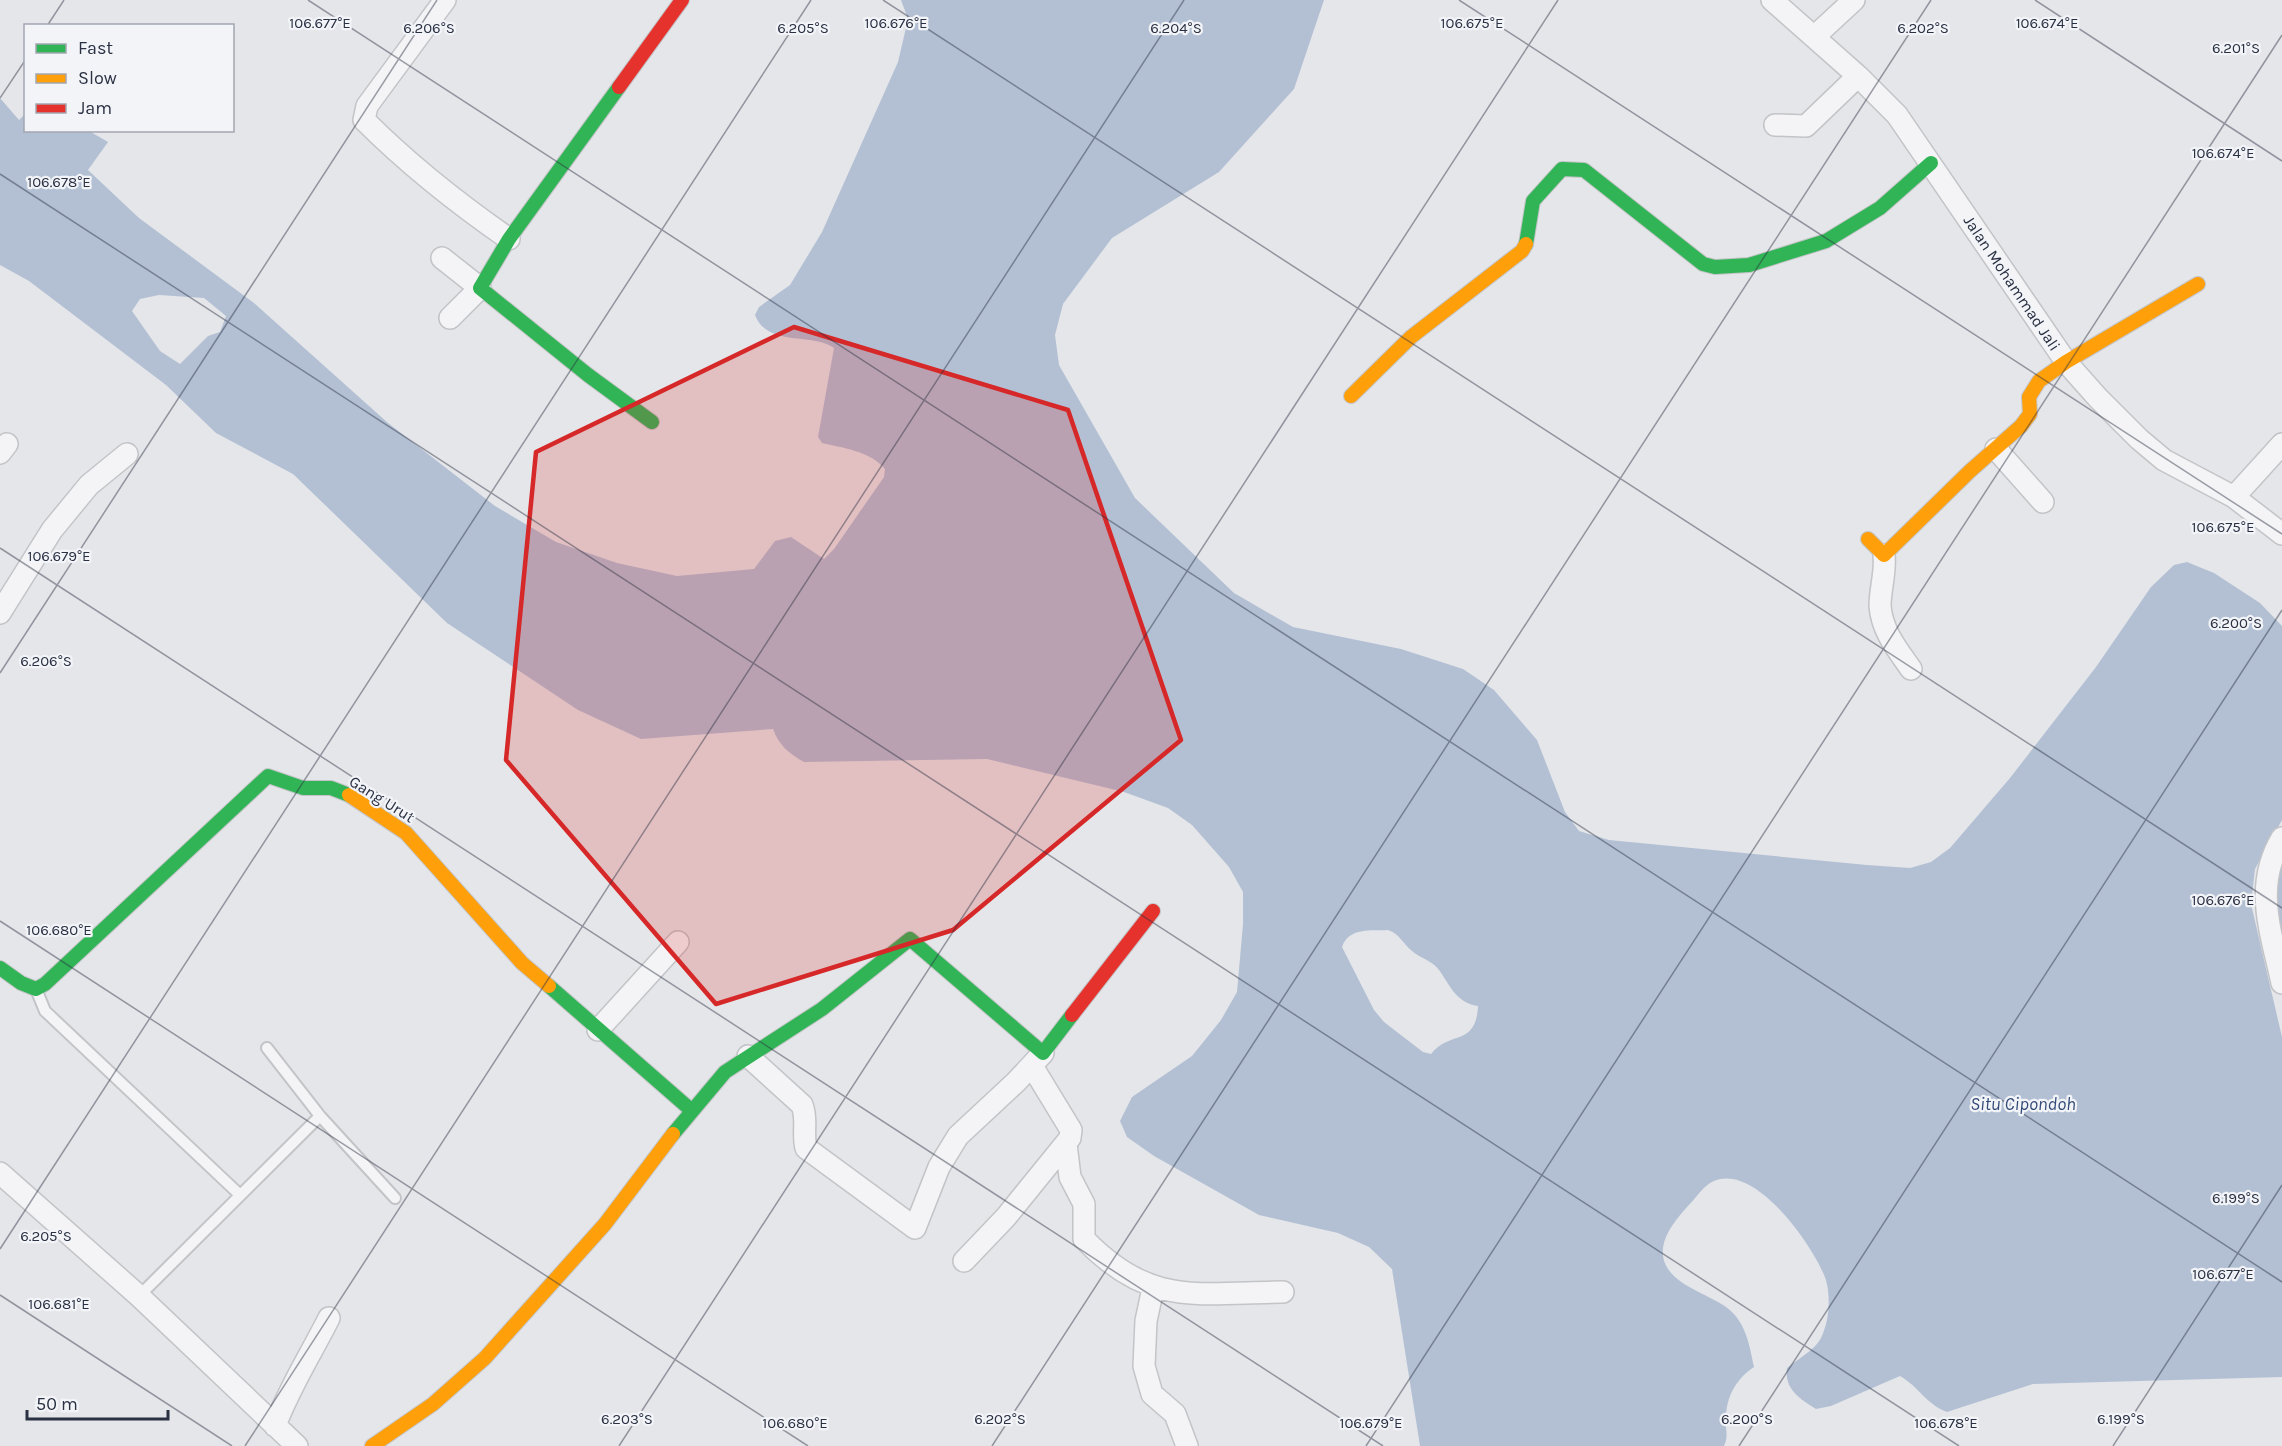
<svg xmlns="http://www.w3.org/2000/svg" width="2282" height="1446" viewBox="0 0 2282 1446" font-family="Karla,sans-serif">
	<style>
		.water { fill: #b3c0d4; fill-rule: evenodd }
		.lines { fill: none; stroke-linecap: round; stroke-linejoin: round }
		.lane-casing { stroke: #c3c4c7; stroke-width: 14 }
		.street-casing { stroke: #c3c4c7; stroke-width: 24 }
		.fast-casing { stroke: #c3c4c7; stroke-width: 16 }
		.slow-casing { stroke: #c3c4c7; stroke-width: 16 }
		.jam-casing { stroke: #c3c4c7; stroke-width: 16 }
		.lane { stroke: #f4f4f6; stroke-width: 10 }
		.street { stroke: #f4f4f6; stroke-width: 21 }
		.fast { stroke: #30b455; stroke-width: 14 }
		.slow { stroke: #ff9f0a; stroke-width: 14 }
		.jam { stroke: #e5322d; stroke-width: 14 }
		.marked { fill: #d62828; fill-opacity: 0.2; stroke: #d62828; stroke-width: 4.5; stroke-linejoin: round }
		.ticks { fill: none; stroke: #2a3143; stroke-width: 1.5; stroke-opacity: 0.45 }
		.labels { text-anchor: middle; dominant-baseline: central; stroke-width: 4.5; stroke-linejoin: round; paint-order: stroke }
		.street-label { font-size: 16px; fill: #2a3143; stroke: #f2f4f8 }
		.water-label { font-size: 18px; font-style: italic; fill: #344b78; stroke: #f2f4f8 }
		.ticks-label { font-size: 15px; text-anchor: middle; fill: #2a3143; stroke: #f2f4f8; stroke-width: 4.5; stroke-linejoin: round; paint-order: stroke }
	</style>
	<rect width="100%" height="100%" fill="#e5e6e9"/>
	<path class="water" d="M901,0H1324L1294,89L1219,172L1112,238L1063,304L1055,335L1059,365L1135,498L1234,593L1293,627L1401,649L1463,669L1494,690L1537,740L1565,812L1579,831L1609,840L1867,865L1910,868L1931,862L1950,848L2010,778L2096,667L2151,587L2174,565L2187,562L2214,573L2260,603L2282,626V820L2255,869L2251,904L2282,1037V1377L2033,1384L1947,1412C1927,1405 1918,1386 1900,1376L1831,1406L1816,1409C1800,1399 1784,1389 1787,1368C1796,1360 1815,1350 1821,1338C1829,1321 1831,1299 1826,1280C1815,1248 1753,1157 1710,1183C1702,1188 1695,1199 1688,1206C1678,1217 1665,1232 1663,1248C1659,1286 1715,1293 1733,1313C1747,1328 1750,1348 1754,1367C1736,1379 1726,1397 1726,1419C1725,1430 1729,1435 1724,1446H1420L1392,1269L1369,1247L1338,1233L1259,1215L1154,1156L1127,1137L1120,1121L1132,1097L1192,1056L1221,1020L1237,992L1243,924V892L1229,867L1192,825L1168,808L1124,792L987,759L804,762C788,753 779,745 773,729L641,739L578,710L447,623L293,474L216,433L166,385L29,281L0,265V98L19,120L25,114L26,130L89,131L108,142L88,170L139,218L254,303L388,423L495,506L556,542L617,563L677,576L754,569L775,541L791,537L824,559L834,549L884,477L885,469C870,451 843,448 822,443L818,437L834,348C811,332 768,348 755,315L759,307L790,285L822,232L898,62L908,19ZM159,295L204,298L226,316L220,332L208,336L180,364L160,351L132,311L140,299ZM1388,930C1400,934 1403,944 1412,951C1420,958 1433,961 1439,970C1450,985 1456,1003 1478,1006C1476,1047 1450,1030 1431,1054L1423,1052L1384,1022L1374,1010L1342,947C1349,927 1371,931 1388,930Z
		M2282,853V948C2276,924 2271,877 2282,853Z"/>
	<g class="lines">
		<g class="lane-casing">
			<path id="lane" d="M36,989L45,1011L239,1194
				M267,1048L320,1116
				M139,1296L320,1116L395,1198"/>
		</g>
		<g class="street-casing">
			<path id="street" d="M445,0L367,106L364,120C409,165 457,203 509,239
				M1772,0L1858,76L1897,115L2066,362L2098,398L2139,439L2164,460L2234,497L2282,534
				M1814,37L1854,0
				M1775,125L1806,126L1858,76
				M442,258L480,288L450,318
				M1996,449L2043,502
				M0,453L7,444
				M2234,497L2282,444
				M1884,555C1886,572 1880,589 1880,606C1882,631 1897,649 1911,669
				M0,613L52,530L89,485L127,454
				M2282,838C2253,886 2271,932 2282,983
				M598,1030L678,942
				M748,1056L802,1105C808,1120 802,1133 806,1148L915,1228L939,1167L958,1136L1016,1082L1043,1053
				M1066,1144L1070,1177L1084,1204V1239C1150,1307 1196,1293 1283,1292
				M0,1173L139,1296L297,1446
				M964,1261L1006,1217L1070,1138L1071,1130L1032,1066
				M1153,1288L1146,1321L1144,1366L1152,1394L1175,1414L1187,1446
				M275,1426C289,1388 311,1354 329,1318"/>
		</g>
		<g class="fast-casing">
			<path id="fast" d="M619,87L509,239L480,288L588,375L652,422
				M1526,244L1533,201L1562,169L1584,170L1703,264L1715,267L1749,265L1826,241L1880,208L1931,163
				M0,968L21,983L36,989L45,984L268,776L303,788H331L349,795
				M549,986L691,1110
				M673,1134L725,1072L822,1009L910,939L1043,1053L1072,1015"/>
		</g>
		<g class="slow-casing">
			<path id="slow" d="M1351,396L1411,337L1522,251L1526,244
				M1868,539L1884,555L1970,471L2021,426L2030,414L2029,397L2039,381L2066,362L2198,284
				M349,795L406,833L522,963L549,986
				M372,1446L433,1404L485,1358L605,1224L673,1134"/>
		</g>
		<g class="jam-casing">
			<path id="jam" d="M619,87L682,0
				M1072,1015L1153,911"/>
		</g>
		<use href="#lane" class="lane"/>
		<use href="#street" class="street"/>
		<use href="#fast" class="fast"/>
		<use href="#slow" class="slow"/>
		<use href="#jam" class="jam"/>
	</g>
	<path class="marked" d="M794,327L1068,410L1181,740L953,930L716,1004L506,760L536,452Z"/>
	<path class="ticks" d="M308,0L2282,1282M883,0L2282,908M1459,0L2282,534M2035,0L2282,161M47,26L64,0M0,98L26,59M0,174L1959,1446M0,548L1383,1446M0,673L437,0M0,921L808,1446M0,1249L811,0M0,1295L232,1446M245,1446L1184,0M619,1446L1558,0M992,1446L1931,0M1366,1446L2282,35M1739,1446L2282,610M2113,1446L2282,1185"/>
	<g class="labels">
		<g class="street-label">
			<text transform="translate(2012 283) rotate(56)">Jalan Mohammad Jali</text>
			<text transform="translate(382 799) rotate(32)">Gang Urut</text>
		</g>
		<g class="water-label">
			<text x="2023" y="1104">Situ Cipondoh</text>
		</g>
	</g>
	<g class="ticks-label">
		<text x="320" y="28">106.677°E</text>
		<text x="896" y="28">106.676°E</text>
		<text x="1472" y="28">106.675°E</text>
		<text x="2047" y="28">106.674°E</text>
		<text x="1176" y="33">6.204°S</text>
		<text x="1923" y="33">6.202°S</text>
		<text x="429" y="33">6.206°S</text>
		<text x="803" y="33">6.205°S</text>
		<text x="2236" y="53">6.201°S</text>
		<text x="2223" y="158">106.674°E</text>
		<text x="59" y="187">106.678°E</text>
		<text x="2223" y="532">106.675°E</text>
		<text x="59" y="561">106.679°E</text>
		<text x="2236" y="628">6.200°S</text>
		<text x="46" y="666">6.206°S</text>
		<text x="2223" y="905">106.676°E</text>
		<text x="59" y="935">106.680°E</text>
		<text x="2236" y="1203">6.199°S</text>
		<text x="46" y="1241">6.205°S</text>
		<text x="2223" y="1279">106.677°E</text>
		<text x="59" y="1309">106.681°E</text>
		<text x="627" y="1424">6.203°S</text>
		<text x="1000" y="1424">6.202°S</text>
		<text x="1747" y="1424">6.200°S</text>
		<text x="2121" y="1424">6.199°S</text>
		<text x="795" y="1428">106.680°E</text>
		<text x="1371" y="1428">106.679°E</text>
		<text x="1946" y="1428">106.678°E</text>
	</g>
	<rect x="24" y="24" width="210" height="108" fill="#f2f4f8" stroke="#a2a6b0" stroke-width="1.5"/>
	<rect x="36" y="44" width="30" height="9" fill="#30b455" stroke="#a2a6b0" stroke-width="1.5"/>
	<text x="78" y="54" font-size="18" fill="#2a3143">Fast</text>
	<rect x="36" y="74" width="30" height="9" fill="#ff9f0a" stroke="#a2a6b0" stroke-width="1.5"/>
	<text x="78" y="84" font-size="18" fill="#2a3143">Slow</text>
	<rect x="36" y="104" width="30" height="9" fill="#e5322d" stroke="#a2a6b0" stroke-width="1.5"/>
	<text x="78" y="114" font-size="18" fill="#2a3143">Jam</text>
	<path d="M27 1410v9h141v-9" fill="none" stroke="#2a3143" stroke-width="3"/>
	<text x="36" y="1410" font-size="18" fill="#2a3143" stroke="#f2f4f8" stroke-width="4.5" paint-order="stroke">50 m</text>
</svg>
